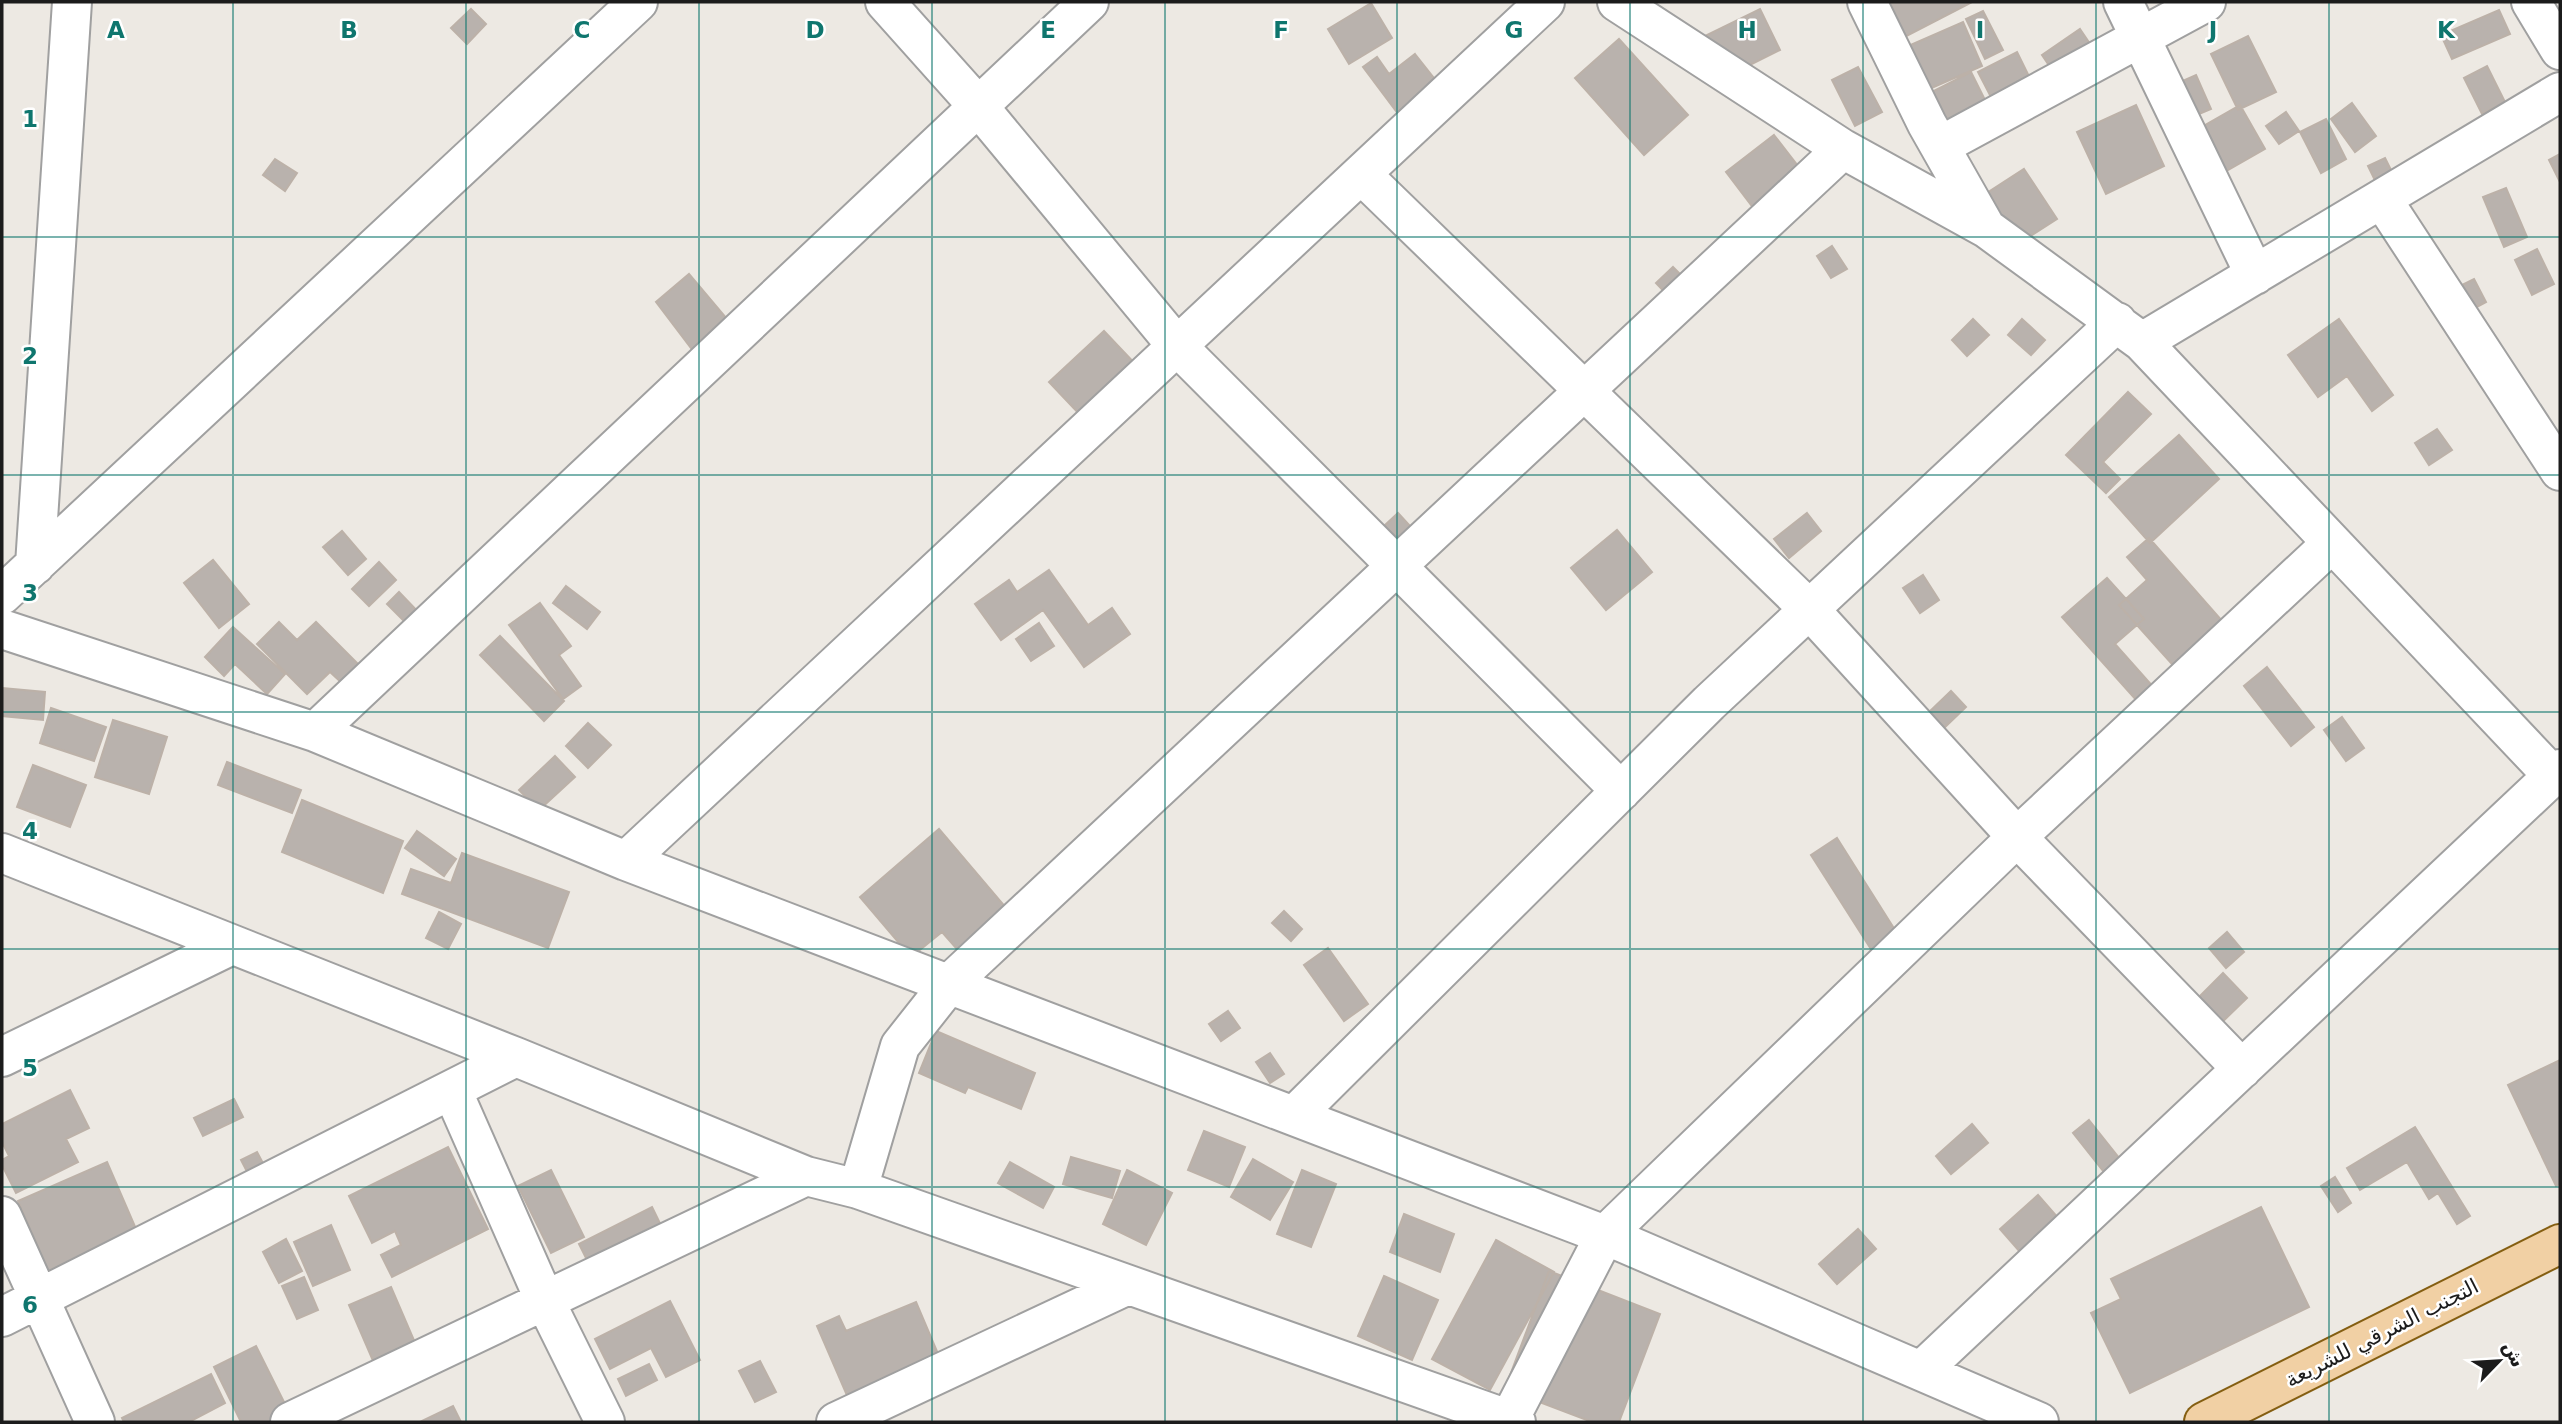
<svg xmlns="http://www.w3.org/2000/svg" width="2562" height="1424" viewBox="0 0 2562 1424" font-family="'DejaVu Sans','Noto Sans Arabic',sans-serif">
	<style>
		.building { fill: #b9b2ad; stroke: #bcb1a8; stroke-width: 2 }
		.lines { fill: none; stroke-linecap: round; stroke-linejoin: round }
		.minor-casing { stroke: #a0a0a0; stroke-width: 42 }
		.major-casing { stroke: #845e11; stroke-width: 42 }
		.minor { stroke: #fff; stroke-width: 38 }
		.major { stroke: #f1d0a4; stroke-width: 38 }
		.grid { fill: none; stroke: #0f766e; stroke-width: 2; stroke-opacity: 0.55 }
		.labels { text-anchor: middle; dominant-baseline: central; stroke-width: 5; stroke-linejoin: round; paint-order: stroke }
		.street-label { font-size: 21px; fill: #1c1c1c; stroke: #fff }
		.grid-label { font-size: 23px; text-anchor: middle; font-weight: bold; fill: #0f766e; stroke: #fff; stroke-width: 5; stroke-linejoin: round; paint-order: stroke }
	</style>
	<rect width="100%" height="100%" fill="#ede9e3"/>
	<path class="building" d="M1892,2H1972L1895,42L1878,9Z
		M1371,3L1392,38L1349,64L1328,29Z
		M471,9L486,24L467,44L451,28Z
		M1760,9L1780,50L1722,79L1701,38Z
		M2499,10L2510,34L2452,59L2441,35Z
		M1983,11L2003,50L1985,59L1966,19Z
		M1963,22L1982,66L1918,94L1899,50Z
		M2080,29L2103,63L2065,89L2042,55Z
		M2248,36L2276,92L2238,110L2211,54Z
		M1619,39L1688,115L1644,155L1575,78Z
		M2017,52L2046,111L2008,130L1978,72Z
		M1415,54L1445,92L1405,123L1363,67L1377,57L1389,74Z
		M2487,66L2505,102L2482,114L2464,78Z
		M1858,67L1882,112L1855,126L1832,80Z
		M1971,72L2001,132L1953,157L1922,97Z
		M2196,75L2211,109L2192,117L2178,83Z
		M2352,103L2376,136L2355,152L2331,119Z
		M2136,105L2164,166L2106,194L2077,132Z
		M2240,105L2265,149L2223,173L2198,129Z
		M2286,112L2299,131L2279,144L2266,126Z
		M2326,119L2346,159L2321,173L2300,132Z
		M1774,135L1812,184L1764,222L1726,172Z
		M2560,154V182L2549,160Z
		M2385,158L2401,190L2384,199L2368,166Z
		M275,159L297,173L285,191L263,175Z
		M2024,169L2057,219L2012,248L1979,198Z
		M2506,188L2527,237L2504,247L2483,197Z
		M1832,246L1847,269L1831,278L1817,256Z
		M2537,249L2554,284L2532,295L2515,260Z
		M1673,267L1692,286L1675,303L1656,283Z
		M689,274L732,325L697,356L656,302Z
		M2474,279L2486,302L2471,310L2460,286Z
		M1973,319L1989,335L1967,356L1952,340Z
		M2022,319L2045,340L2031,355L2008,335Z
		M2339,319L2393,395L2372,411L2347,376L2318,397L2288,355Z
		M1104,331L1140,369L1085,420L1049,382Z
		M2128,392L2151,414L2103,462L2120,479L2106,493L2066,455Z
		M2437,429L2452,450L2429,465L2415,443Z
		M2179,435L2219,479L2150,543L2109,497Z
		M1398,513L1421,538L1392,563L1371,538Z
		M1807,513L1821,531L1789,558L1774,539Z
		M1617,530L1652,572L1606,610L1571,568Z
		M342,531L366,559L348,575L323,547Z
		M2149,538L2230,630L2181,674L2119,605L2147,580L2127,557Z
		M213,560L249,604L219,628L184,583Z
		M379,562L396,580L369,606L352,589Z
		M1049,570L1088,625L1112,608L1130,634L1084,667L1043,610L1001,640L975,604L1009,580L1017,592Z
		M1923,575L1939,600L1920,613L1903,588Z
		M2107,578L2144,619L2115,644L2163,698L2147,712L2062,617Z
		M566,586L600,612L587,629L553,603Z
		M399,592L423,617L411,628L387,604Z
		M540,603L571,646L559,655L581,686L563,699L509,625Z
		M279,622L297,640L316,622L363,669L345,686L330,672L307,694L257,644Z
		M1039,623L1054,646L1031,661L1016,639Z
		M233,627L285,674L267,694L235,664L224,676L205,657Z
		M500,636L564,701L544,721L480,655Z
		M2267,667L2314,727L2291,746L2244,686Z
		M2,688L45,692L43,720L2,716Z
		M1951,691L1966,707L1943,729L1928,713Z
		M51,708L106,727L94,761L40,743Z
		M2342,717L2364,748L2346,761L2324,730Z
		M113,720L167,737L149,794L95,777Z
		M588,723L611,745L588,768L566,746Z
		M555,756L575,777L539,810L519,790Z
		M227,762L301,790L292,813L218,785Z
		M33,765L86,785L70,827L17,807Z
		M302,800L403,841L383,893L282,852Z
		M939,829L1012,915L964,957L942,932L911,957L860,897Z
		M417,831L456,859L444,876L405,848Z
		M1837,838L1900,938L1874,954L1811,855Z
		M462,853L569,892L548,948L402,894L411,869L451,883Z
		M1284,911L1302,929L1291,941L1272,923Z
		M439,912L461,924L448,949L426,938Z
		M2227,932L2244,952L2226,968L2209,948Z
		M1328,948L1368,1004L1344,1021L1304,965Z
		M2223,973L2247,998L2216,1028L2192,1004Z
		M1228,1011L1240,1028L1221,1041L1209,1024Z
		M936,1031L1035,1073L1021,1109L968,1087L965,1093L919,1073Z
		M1270,1053L1284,1074L1270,1083L1256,1062Z
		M2560,1060V1184L2556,1186L2508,1085Z
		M70,1090L89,1128L66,1139L78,1162L16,1193L2,1165V1160L9,1156L2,1142V1124Z
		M234,1099L243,1117L203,1136L194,1118Z
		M2089,1120L2120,1159L2104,1172L2073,1133Z
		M1972,1124L1988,1143L1951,1174L1936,1156Z
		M2415,1127L2470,1216L2457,1224L2438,1193L2429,1199L2407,1162L2360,1190L2347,1168Z
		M1204,1131L1245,1147L1229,1187L1188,1170Z
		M448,1147L488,1229L392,1277L381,1255L401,1245L395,1231L372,1243L349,1196Z
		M257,1152L272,1180L256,1189L241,1160Z
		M1071,1157L1120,1171L1112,1198L1063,1184Z
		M1253,1159L1293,1182L1270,1220L1231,1197Z
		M107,1162L146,1252L57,1291L18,1201Z
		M1010,1162L1054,1187L1043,1208L998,1183Z
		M551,1170L584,1237L551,1253L518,1186Z
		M1127,1170L1172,1193L1146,1245L1103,1224Z
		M1302,1170L1336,1184L1311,1247L1277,1234Z
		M2335,1177L2351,1203L2338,1212L2321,1186Z
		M2038,1195L2059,1219L2021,1253L2000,1229Z
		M652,1207L673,1250L600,1286L579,1244Z
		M2261,1207L2309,1307L2130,1393L2091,1313L2121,1299L2111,1279Z
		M1404,1214L1454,1234L1440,1272L1390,1252Z
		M331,1225L350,1270L313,1286L294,1242Z
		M1858,1229L1876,1249L1837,1284L1819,1264Z
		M286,1239L302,1271L279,1283L263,1252Z
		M1496,1240L1554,1272L1490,1390L1432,1359Z
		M1549,1271L1660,1314L1619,1422H1592L1505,1389Z
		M1384,1276L1438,1300L1412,1360L1358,1336Z
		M304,1277L318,1310L297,1319L282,1286Z
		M391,1287L425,1366L383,1384L349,1305Z
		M670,1301L700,1360L666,1377L651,1348L610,1369L595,1339Z
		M916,1302L944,1368L852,1407L817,1326L839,1316L846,1331Z
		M256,1346L294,1422H241L214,1367Z
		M760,1361L776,1392L755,1402L739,1371Z
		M649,1364L657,1380L626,1396L618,1379Z
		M211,1374L225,1403L189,1422H124L122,1418Z
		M453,1406L461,1422H420Z"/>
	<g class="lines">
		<g class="minor-casing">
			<path id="minor" d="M885,2L978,106L1177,346L1621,791
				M1617,2L1843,149L1986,228L2142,342L2553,776
				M1867,2L1927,124L1986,228
				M2123,2L2255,275
				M2531,2L2560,50
				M1940,146L2206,2
				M1361,174L1810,610L2017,837L2242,1069
				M2382,199L2560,471
				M2142,342L2560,92
				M35,565L72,2
				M2,595L638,2
				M2,629L315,732L626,861L1605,1235L2039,1422
				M315,732L1089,2
				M2,853L516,1057L806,1176L858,1189L1516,1422
				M626,861L1545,2
				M2,1057L232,945
				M452,1090L545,1301L605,1422
				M1294,1116L1709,703L2117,322
				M858,1189L900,1046L949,984L1843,149
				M2,1216L95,1422
				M2,1317L516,1057
				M1921,1371L2560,769
				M1509,1420L1605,1235L2017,837L2332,543
				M290,1422L806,1176
				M836,1422L1128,1285"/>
		</g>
		<g class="major-casing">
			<path id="major" d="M2204,1422L2560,1244"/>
		</g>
		<use href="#minor" class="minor"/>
		<use href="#major" class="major"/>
	</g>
	<path class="grid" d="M233,2V1422M466,2V1422M699,2V1422M932,2V1422M1165,2V1422M1397,2V1422M1630,2V1422M1863,2V1422M2096,2V1422M2329,2V1422M2,237H2560M2,475H2560M2,712H2560M2,949H2560M2,1187H2560"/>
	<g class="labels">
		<g class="street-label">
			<text transform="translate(2382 1333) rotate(-27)">التجنب الشرقي للشريعة</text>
		</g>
	</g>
	<g class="grid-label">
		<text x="116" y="38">A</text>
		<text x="349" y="38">B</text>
		<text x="582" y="38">C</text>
		<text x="815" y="38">D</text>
		<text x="1048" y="38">E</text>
		<text x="1281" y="38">F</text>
		<text x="1514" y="38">G</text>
		<text x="1747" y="38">H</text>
		<text x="1980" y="38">I</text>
		<text x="2213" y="38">J</text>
		<text x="2446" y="38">K</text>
		<text x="30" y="127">1</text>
		<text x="30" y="364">2</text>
		<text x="30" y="601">3</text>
		<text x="30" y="839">4</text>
		<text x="30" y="1076">5</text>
		<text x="30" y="1313">6</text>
	</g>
	<rect width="2562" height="1424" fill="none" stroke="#1c1c1c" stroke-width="7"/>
	<g transform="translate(2499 1361) rotate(65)" stroke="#ffffff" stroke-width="5" paint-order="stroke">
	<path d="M0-5L12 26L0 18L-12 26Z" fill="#1c1c1c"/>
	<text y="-10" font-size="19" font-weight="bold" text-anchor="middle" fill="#1c1c1c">ش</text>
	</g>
</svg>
